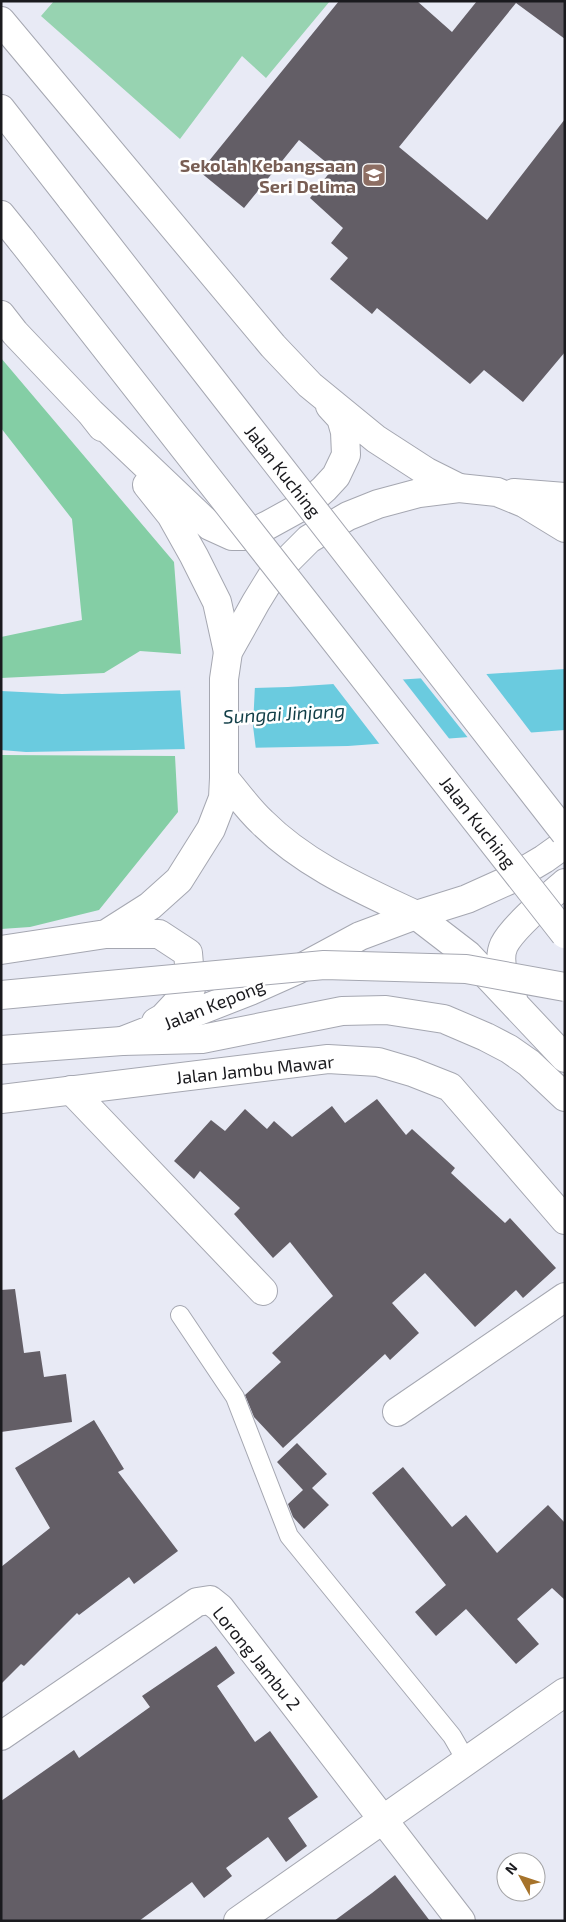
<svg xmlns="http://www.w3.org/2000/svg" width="566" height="1922" viewBox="0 0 566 1922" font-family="'Exo 2',sans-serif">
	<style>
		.green { fill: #97d3b1 }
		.forest { fill: #84cea5 }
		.water { fill: #6acbdf }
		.pier { fill: #e8eaf5 }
		.building { fill: #635e66 }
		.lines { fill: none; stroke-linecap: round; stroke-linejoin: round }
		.service-casing { stroke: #a5a7b1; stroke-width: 20 }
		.minor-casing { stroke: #a5a7b1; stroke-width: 30 }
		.tertiary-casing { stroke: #a5a7b1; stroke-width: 30 }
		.primary-casing { stroke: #a5a7b1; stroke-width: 30 }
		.trunk-casing { stroke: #a5a7b1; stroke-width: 30 }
		.service { stroke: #fff; stroke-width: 18 }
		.minor { stroke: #fff; stroke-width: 28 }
		.tertiary { stroke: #fff; stroke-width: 28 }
		.primary { stroke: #fff; stroke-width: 28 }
		.trunk { stroke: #fff; stroke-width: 28 }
		.trunk-bridge-casing { stroke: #a5a7b1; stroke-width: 30; stroke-linecap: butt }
		.trunk-bridge { stroke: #fff; stroke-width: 28 }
		.labels { text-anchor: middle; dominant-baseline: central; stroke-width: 5; stroke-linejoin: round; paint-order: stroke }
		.education-label { font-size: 18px; font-weight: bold; fill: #785e54; stroke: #fff; text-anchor: end }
		.street-label { font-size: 18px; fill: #1a1a1e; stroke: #fff }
		.water-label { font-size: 19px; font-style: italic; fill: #113e47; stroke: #fff }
	</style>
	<rect width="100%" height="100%" fill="#e8eaf5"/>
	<path class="green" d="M54,1H330L266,78L242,56L180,139L41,16Z"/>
	<path class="forest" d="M1,358L174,562L181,654L140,651L104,673L1,678V637L82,620L72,519L1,428Z
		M1,755L175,756L178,812L99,910L30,927L1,929Z"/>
	<path class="water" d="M565,669V730L348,746L26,752L1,750V691L62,694L288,687Z"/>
	<path class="pier" d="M484,671L533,735L469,739L419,676Z
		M401,677L451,741L381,746L331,681Z
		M255,685L253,726L256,750L185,751L180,688Z"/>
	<path class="building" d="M339,1H417L452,32L477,1H565V39L516,3L399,147L487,220L565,119V352L523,402L484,370L470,384L377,308L372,314L330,279L348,258L331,243L343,228L310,198L333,168L299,140L244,208L200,172Z
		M377,1099L406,1135L412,1129L455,1168L451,1173L505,1223L510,1218L556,1268L523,1298L516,1290L475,1327L425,1273L392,1303L419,1333L390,1360L385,1354L283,1448L254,1417L245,1395L281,1362L272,1353L333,1296L290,1242L273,1258L234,1214L240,1208L200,1171L194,1179L174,1161L211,1120L225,1131L245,1109L267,1129L274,1121L292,1137L332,1106L345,1123Z
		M15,1289L24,1353L40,1351L44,1377L66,1374L72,1422L1,1432V1290Z
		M94,1420L124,1469L118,1472L178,1551L134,1584L129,1577L79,1615L77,1613L24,1666L21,1664L1,1684V1567L50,1528L15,1468Z
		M297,1443L327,1474L312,1488L329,1505L304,1529L293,1517L288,1504L303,1490L277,1462Z
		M403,1467L452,1527L466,1515L497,1553L548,1505L565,1523V1600L552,1588L517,1619L539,1644L516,1664L466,1609L436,1636L415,1612L446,1585L372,1493Z
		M216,1646L235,1673L217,1686L255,1742L270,1731L318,1797L288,1818L307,1846L286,1862L268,1837L226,1868L232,1876L204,1898L192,1882L139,1921H1V1801L74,1750L79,1758L150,1707L142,1696Z
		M395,1875L430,1921H334L372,1893Z"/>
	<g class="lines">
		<g class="service-casing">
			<path id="service" d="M180,1315L235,1397L289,1536L452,1736L467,1762"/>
		</g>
		<g class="minor-casing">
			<path id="minor" d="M71,1090L263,1291
				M397,1412L565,1297
				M1,1736L197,1602L210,1600L220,1608L461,1921
				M238,1921L565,1692"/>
		</g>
		<g class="tertiary-casing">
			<path id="tertiary" d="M1,1099L328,1059L378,1062L412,1072L450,1087L565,1220"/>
		</g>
		<g class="primary-casing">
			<path id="primary" d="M514,493L565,497
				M224,778C237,793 248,809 262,822C305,865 361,889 416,915
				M106,934H159L188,953L191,988L163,1018L156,1022
				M1,950L106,934L150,906L179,880L211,829L223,798L224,778V679L228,652L256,602L272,576L309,539L348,516L378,504L419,493L459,488L497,492L524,503L565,528
				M1,1050L122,1041L250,991L297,970L360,936L416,915L467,899L507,881L544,859L565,844"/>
		</g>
		<g class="trunk-casing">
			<path id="trunk" d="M1,21L273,346L310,385L376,439L427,472L459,488
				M1,109L72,200
				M1,215L22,241
				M1,315L15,333L91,413L102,427
				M91,413L210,526L232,536H244L268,525L308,503L324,489L336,476L346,455L345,432L341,418L330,406
				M147,485L171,515L194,556L217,602L228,652
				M416,915L468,955L565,1058
				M513,998C505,985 497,960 504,945C513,927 549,897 565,883
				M122,1041L202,1039L342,1011L386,1010L444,1019L486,1037L509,1049L529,1063L565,1097"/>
		</g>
		<use href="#service" class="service"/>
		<use href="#minor" class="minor"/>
		<use href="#tertiary" class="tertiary"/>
		<use href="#primary" class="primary"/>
		<use href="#trunk" class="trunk"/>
		<g class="trunk-bridge-casing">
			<path id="trunk-bridge" d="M72,200L565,833
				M22,241L565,934
				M1,995L324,965L466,969L565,987"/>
		</g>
		<use href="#trunk-bridge" class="trunk-bridge"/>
	</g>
	<defs>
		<g id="school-square" transform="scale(1.25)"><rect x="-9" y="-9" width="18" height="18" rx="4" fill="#8d6e63" stroke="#fff"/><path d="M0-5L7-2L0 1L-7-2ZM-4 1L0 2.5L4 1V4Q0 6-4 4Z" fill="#fff"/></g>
	</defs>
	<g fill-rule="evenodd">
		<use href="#school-square" x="374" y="175"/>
	</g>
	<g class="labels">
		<g class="education-label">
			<text x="356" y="165">Sekolah Kebangsaan<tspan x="356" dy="21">Seri Delima</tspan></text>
		</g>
		<g class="street-label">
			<text transform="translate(283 471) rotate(52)">Jalan Kuching</text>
			<text transform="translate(478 822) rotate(52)">Jalan Kuching</text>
			<text transform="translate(214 1004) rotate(-22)">Jalan Kepong</text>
			<text transform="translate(255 1069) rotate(-6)">Jalan Jambu Mawar</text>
			<text transform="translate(257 1658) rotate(51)">Lorong Jambu 2</text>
		</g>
		<g class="water-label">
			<text transform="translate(284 713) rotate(-3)">Sungai Jinjang</text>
		</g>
	</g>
	<rect width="566" height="1922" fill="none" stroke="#1a1a1e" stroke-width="5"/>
	<g transform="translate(521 1877) rotate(310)"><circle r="24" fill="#ffffff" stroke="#a3a3a5"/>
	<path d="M0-4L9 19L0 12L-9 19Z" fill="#a6732b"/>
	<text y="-8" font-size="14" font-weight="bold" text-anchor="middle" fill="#1a1a1e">N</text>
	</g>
</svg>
